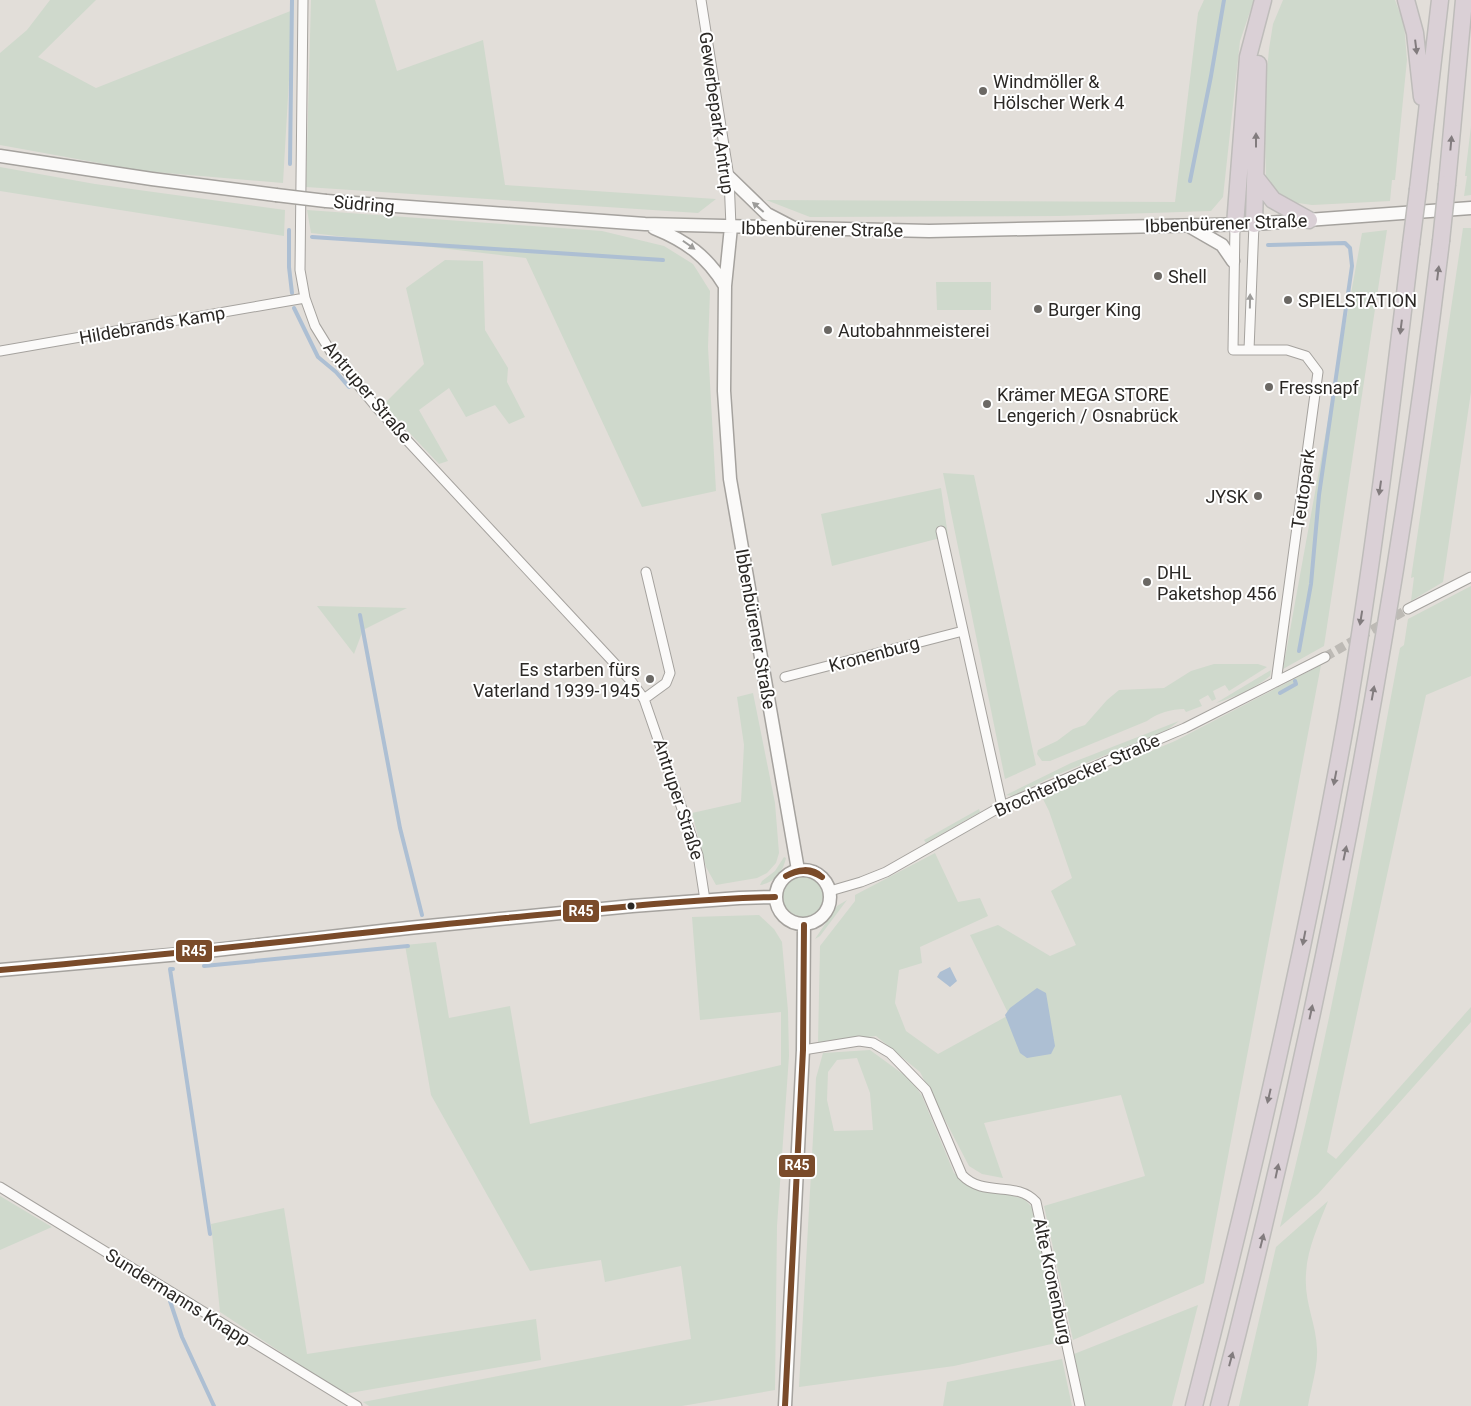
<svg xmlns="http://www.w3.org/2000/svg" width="1471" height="1406" viewBox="0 0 1471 1406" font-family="Roboto,sans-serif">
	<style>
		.green { fill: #cfd9cc; fill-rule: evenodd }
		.water { fill: #adbfd3 }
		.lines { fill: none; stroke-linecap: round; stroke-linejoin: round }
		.stream { stroke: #adbfd3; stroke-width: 4 }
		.street-tunnel { stroke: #bdbab5; stroke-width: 9; stroke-dasharray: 9 4.5; stroke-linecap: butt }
		.street-casing { stroke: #a5a29e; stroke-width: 11 }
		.secondary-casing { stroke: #a5a29e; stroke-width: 15 }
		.highway-casing { stroke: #bebcba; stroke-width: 19 }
		.street { stroke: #fbfaf9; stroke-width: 9 }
		.secondary { stroke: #fbfaf9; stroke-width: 12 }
		.highway { stroke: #dad0d6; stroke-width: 16 }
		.secondary-bridge-casing { stroke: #a5a29e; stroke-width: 15; stroke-linecap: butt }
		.highway-bridge-casing { stroke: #bebcba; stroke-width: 19; stroke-linecap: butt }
		.secondary-bridge { stroke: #fbfaf9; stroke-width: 12 }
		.highway-bridge { stroke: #dad0d6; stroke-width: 16 }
		.bus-1-casing { stroke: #fff; stroke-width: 10 }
		.bus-1 { stroke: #7a4b2a; stroke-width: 6 }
		.oneway { fill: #827c7e }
		.oneway2 { fill: #9d9c9a }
		.poi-dot { fill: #6b6864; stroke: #fff; stroke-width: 2 }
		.bus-dot { fill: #2b2825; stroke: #fff; stroke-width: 2 }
		.labels { text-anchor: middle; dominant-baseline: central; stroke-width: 4; stroke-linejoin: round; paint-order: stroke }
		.poi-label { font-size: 18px; fill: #2b2825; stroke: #fff; text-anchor: start }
		.street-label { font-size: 18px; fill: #2b2825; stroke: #fff }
		.line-badge { stroke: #fff; stroke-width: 2 }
		.badge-label { font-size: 14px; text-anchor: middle; font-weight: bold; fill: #fff }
	</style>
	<rect width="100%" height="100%" fill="#e2ded9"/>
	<path class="green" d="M50,0H96L38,57L96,88L293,10L283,183L143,171L0,145V53L27,30Z
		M311,0H375L397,71L483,40L505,185L716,199L698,213L306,187Z
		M1204,0H1254L1240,41L1223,197L1211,211L1059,216L810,217L766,200L1175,202L1198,13Z
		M1283,0H1395L1404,24L1407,60L1395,180H1392L1390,201L1312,205L1298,203L1284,200L1275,193L1266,179L1264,102L1269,49L1273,24Z
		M1471,126V195L1464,196L1467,176H1465Z
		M0,167L95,184L285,210L284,236L0,191Z
		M307,210L602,231L664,246L693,264L710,291L708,347L716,491L642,507L526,258L311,233Z
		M1463,228H1471V392L1443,582L1411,601L1414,577L1411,578Z
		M1387,230L1324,646L1283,669L1362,233Z
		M445,260L483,261L485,330L508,368L507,382L525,417L509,424L495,405L466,417L449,388L419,410L448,461L439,464L383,405L424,364L406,288Z
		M936,282H991V310H937Z
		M943,473L974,475L1036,765L1005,779Z
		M941,488L948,536L832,566L821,514Z
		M1471,586V676L1426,695L1327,1152L1336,1159L1471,1007V1022L1318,1194L1280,1227C1330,1036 1364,841 1400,648L1404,645L1408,619Z
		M317,606L407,608L363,630L354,654Z
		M1214,664H1258L1267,667L1229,691L1225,685L1213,691L1216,699L1212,701L1208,695L1199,700L1202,706L1186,712L1184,709C1172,709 1157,713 1147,721L1050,761H1042L1037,754L1038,750L1057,741L1073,729L1085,725L1107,700L1119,690L1164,688L1191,671Z
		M1321,665L1204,1283L1073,1340L1044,1206L1145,1176L1121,1095L984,1123L1003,1178L982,1174L969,1166L920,1072L876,1036L818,1043L820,946L855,901V895L935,853L958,902L980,898L988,916L920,947L922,963L899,970L895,1003L906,1031L938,1054L1009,1015L970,935L998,925L1050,956L1076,945L1051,891L1072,878L1049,811L1042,797L1175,741Z
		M1271,670L1270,676C1254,689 1235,697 1216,703Z
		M753,693L775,803L779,853L776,863L767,873L757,878L716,885L706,867L692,813L741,802L744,745L737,697Z
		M1179,721L1167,730L1054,776L1012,796L1006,795L1071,763Z
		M979,809L980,812L926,843L924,840Z
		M784,857L786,858C783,872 774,883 760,885L762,881L775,871Z
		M781 897a21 21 0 1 1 42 0a21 21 0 1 1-42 0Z
		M847,900L820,936L815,939L837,906Z
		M759,915L774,929L782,942L788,1011L789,1056L777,1226L775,1390L682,1406H369L363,1402L691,1339L681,1266L605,1282L601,1260L530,1271L431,1095L405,945L436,942L449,1018L510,1006L530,1124L781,1065V1012L700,1020L692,917Z
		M870,1050L911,1080L922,1096L954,1173L961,1178L1006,1188L1009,1195L1024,1199L1034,1209L1056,1343L954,1366L799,1387L815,1102L816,1078L823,1053ZM857,1058L870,1093L873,1130L834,1131L827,1100L828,1072L837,1060Z
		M0,1196L52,1227L0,1250Z
		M1328,1201C1319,1224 1307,1249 1306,1274C1304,1303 1316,1322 1317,1349C1318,1367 1311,1388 1308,1406H1239L1276,1247Z
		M284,1208L307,1354L536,1319L541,1360L344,1394L220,1312L211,1224Z
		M1198,1305L1172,1406H1085L1074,1354Z
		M1062,1359L1072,1406H943L947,1382Z"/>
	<path class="water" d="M950,967L957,981L950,987L937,977L940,972Z
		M1037,988L1046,993L1055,1046L1051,1054L1027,1058L1020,1053L1005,1015L1010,1008Z"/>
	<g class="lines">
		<path class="stream" d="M290,164L292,0
			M1190,181L1211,76L1224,0
			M289,230V267L292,293
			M312,237L663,260
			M1268,245L1345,243L1350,248L1352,266L1319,495L1311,584L1299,651
			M294,308L318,357L336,372L349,387
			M360,615L400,828L422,915
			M1280,693L1296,684L1295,681
			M204,966L408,946
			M173,969H170L210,1234
			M170,1301L182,1337L214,1406"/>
		<path class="street-tunnel" d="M1325,657L1408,609"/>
		<g class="street-casing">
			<path id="street" d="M303,0L300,270L305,298L315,326L331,352L377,408L631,681L644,699L698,855L705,900
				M701,0L729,177L731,227
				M1235,225L1233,350H1287L1306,356L1318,372L1276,682
				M1249,350L1254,224
				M0,351L305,298
				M941,531L1002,806
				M1408,609L1471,577
				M785,677L963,631
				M644,699L666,683L670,673L646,572
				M830,891L861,882L886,872L1002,806L1185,728L1325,657
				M803,1050L859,1041L873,1043L890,1053L926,1090L962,1175C984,1198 1016,1180 1036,1202L1080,1406
				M0,1187L357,1406"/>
		</g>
		<g class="secondary-casing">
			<path id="secondary" d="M0,156L152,179L276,195
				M729,177L767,214L792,227
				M326,201L645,224L929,231L1254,224L1471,208
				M1189,226L1222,245L1233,261
				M731,227L725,286L724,391L730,479L798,870
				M654,228C686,241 707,256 725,286
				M776 897a27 27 0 1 1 54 0a27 27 0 1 1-54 0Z
				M0,970L181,954L408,928L632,906L739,898L775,897
				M785,1406L803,1050L804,925"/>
		</g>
		<g class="highway-casing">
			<path id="highway" d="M1406,0L1415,33L1422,97
				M1256,178L1273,200L1309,220
				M1447,184L1464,0
				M1418,189L1440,0
				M1254,224L1258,64
				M1235,225L1248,57L1263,0
				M1194,1406C1252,1180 1305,951 1346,721C1373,563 1392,403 1411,244
				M1219,1406C1318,1024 1394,634 1441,241"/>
		</g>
		<use href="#street" class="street"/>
		<use href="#secondary" class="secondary"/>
		<use href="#highway" class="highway"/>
		<g class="secondary-bridge-casing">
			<path id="secondary-bridge" d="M276,195L326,201"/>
		</g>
		<g class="highway-bridge-casing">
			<path id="highway-bridge" d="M1441,241L1447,184
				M1411,244L1418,189"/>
		</g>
		<use href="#secondary-bridge" class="secondary-bridge"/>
		<use href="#highway-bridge" class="highway-bridge"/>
		<g class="bus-1-casing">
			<path id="bus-1" d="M786,876C797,869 812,867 822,877
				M786,876C798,869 810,869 822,877
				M0,970C169,955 337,935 506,918C595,910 685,899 775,897
				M785,1406L803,1050L804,925"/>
		</g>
		<use href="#bus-1" class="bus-1"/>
	</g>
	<defs><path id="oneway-solid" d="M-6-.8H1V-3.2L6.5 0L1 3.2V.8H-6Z" transform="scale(1.25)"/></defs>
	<g class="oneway">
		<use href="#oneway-solid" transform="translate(1416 47) rotate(83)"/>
		<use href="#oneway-solid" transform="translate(1256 140) rotate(-90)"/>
		<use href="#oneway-solid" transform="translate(1451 143) rotate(-85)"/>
		<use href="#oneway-solid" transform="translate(1438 273) rotate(-83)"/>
		<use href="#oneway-solid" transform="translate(1401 327) rotate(97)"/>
		<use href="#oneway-solid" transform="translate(1380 488) rotate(98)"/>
		<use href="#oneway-solid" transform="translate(1361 618) rotate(99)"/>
		<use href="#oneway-solid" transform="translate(1373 693) rotate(-80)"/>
		<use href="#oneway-solid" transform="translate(1335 778) rotate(101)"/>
		<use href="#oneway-solid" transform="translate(1345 853) rotate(-78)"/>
		<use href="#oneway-solid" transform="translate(1304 938) rotate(101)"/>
		<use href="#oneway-solid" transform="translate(1311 1012) rotate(-78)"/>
		<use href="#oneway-solid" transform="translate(1269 1096) rotate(103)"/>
		<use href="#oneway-solid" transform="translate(1277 1171) rotate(-78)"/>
		<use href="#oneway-solid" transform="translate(1262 1241) rotate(-76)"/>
		<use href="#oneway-solid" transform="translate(1231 1359) rotate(-75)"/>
	</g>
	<g class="oneway2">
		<use href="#oneway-solid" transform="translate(758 207) rotate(-139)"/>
		<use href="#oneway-solid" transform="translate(689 245) rotate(35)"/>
		<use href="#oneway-solid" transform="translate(1250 301) rotate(-89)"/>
	</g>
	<g class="poi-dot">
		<circle cx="983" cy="91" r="5"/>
		<circle cx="1158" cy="276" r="5"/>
		<circle cx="1288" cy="300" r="5"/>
		<circle cx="1038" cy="309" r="5"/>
		<circle cx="828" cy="330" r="5"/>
		<circle cx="1269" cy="387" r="5"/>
		<circle cx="987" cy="404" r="5"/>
		<circle cx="1258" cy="496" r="5"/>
		<circle cx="1147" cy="582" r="5"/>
		<circle cx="650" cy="679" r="5"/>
	</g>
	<circle class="bus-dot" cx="631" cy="906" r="4.5"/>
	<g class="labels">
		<g class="poi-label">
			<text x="993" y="81">Windmöller &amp;<tspan x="993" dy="21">Hölscher Werk 4</tspan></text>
			<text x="1168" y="276">Shell</text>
			<text x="1298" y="300">SPIELSTATION</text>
			<text x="1048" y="309">Burger King</text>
			<text x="838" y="330">Autobahnmeisterei</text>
			<text x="1279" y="387">Fressnapf</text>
			<text x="997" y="394">Krämer MEGA STORE<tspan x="997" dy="21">Lengerich / Osnabrück</tspan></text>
			<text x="1248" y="496" text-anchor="end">JYSK</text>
			<text x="1157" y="572">DHL<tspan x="1157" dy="21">Paketshop 456</tspan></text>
			<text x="640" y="669" text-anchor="end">Es starben fürs<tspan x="640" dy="21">Vaterland 1939-1945</tspan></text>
		</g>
		<g class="street-label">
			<text transform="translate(717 113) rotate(82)">Gewerbepark Antrup</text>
			<text transform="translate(364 204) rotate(5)">Südring</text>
			<text transform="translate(1226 223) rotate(-2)">Ibbenbürener Straße</text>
			<text transform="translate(822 229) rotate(1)">Ibbenbürener Straße</text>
			<text transform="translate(152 325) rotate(-10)">Hildebrands Kamp</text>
			<text transform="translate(368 392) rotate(50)">Antruper Straße</text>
			<text transform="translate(1303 489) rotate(-82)">Teutopark</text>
			<text transform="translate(756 629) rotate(80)">Ibbenbürener Straße</text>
			<text transform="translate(874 654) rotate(-15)">Kronenburg</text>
			<text transform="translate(1077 775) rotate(-24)">Brochterbecker Straße</text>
			<text transform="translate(679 799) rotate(72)">Antruper Straße</text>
			<text transform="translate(1053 1281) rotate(78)">Alte Kronenburg</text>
			<text transform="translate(178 1297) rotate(32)">Sundermanns Knapp</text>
		</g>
	</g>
	<g class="line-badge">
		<rect x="562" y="899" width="38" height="24" rx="5" fill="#7a4b2a"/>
		<rect x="175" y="939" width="38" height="24" rx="5" fill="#7a4b2a"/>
		<rect x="778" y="1154" width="38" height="24" rx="5" fill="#7a4b2a"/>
	</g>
	<g class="badge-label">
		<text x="581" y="916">R45</text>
		<text x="194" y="956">R45</text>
		<text x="797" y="1170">R45</text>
	</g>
</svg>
